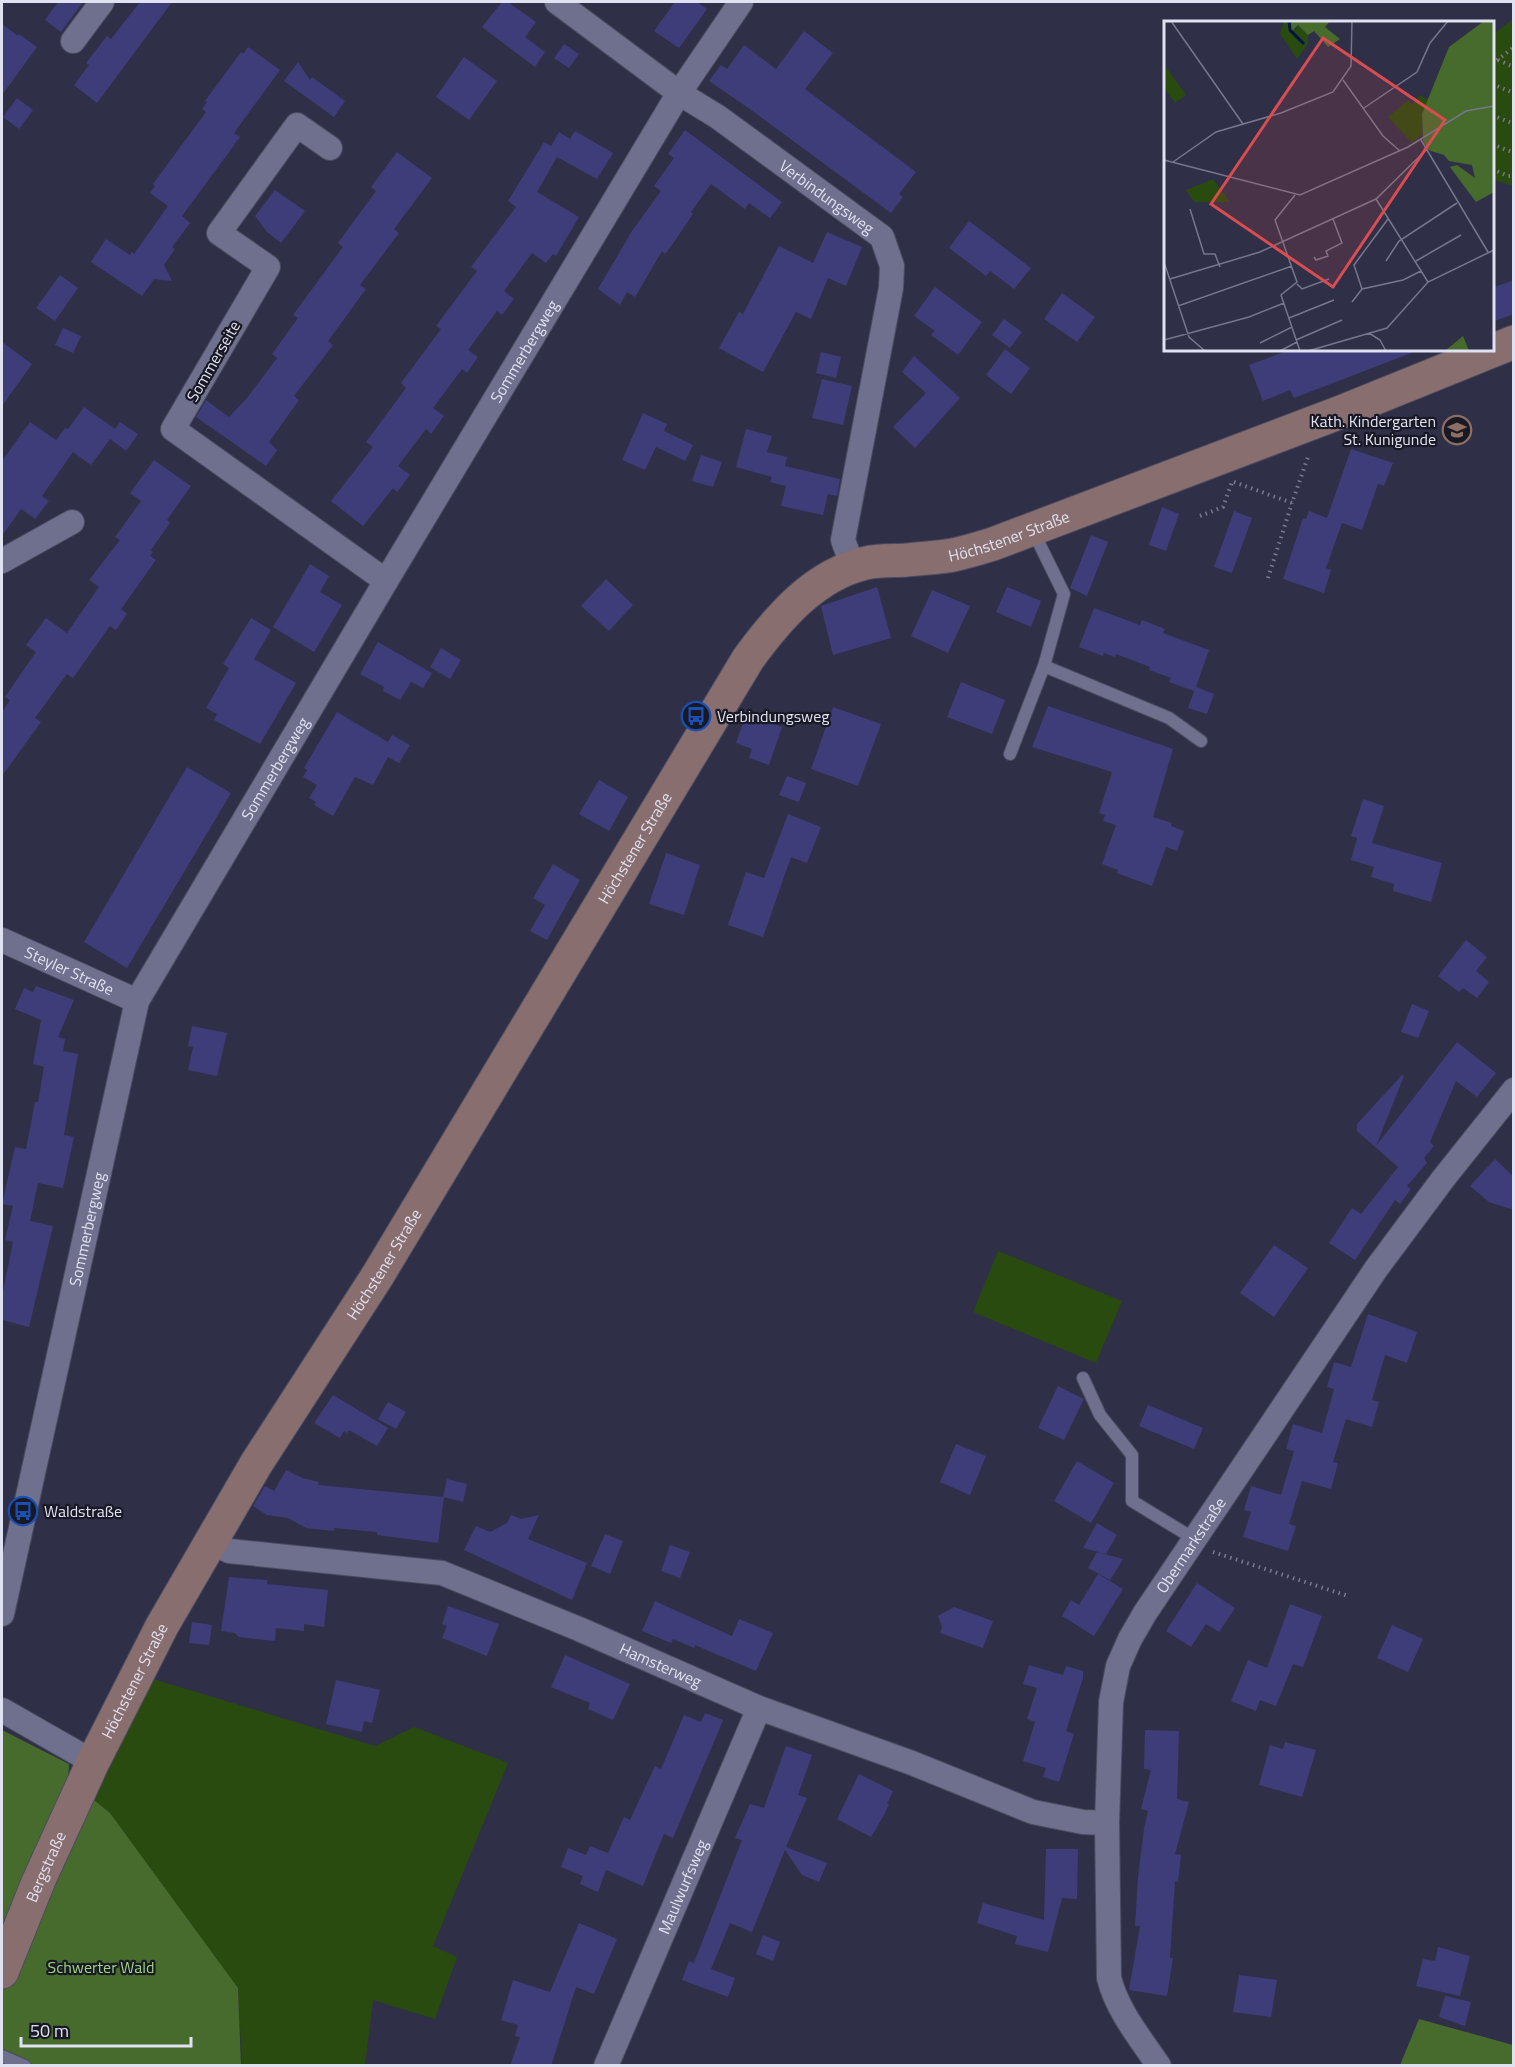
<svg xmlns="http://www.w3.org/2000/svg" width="1515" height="2067" viewBox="0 0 1515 2067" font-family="'Titillium Web',sans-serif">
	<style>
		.green { fill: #2a4b0f }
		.forest { fill: #476b2d }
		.building { fill: #3f3d79 }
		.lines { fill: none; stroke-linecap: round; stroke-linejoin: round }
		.service-casing { stroke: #4b4c61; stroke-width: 14 }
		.minor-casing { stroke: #4b4c61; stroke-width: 26 }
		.secondary-casing { stroke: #4b4c61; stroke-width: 35 }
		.path { stroke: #79798f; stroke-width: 4; stroke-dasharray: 1.5 4.5; stroke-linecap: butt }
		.service { stroke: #6f708d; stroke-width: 12 }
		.minor { stroke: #6f708d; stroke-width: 24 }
		.secondary { stroke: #896e6f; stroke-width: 33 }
		.labels { text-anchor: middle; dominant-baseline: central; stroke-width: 4.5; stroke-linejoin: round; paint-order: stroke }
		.street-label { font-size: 16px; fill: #e0e1f1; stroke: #181924 }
		.poi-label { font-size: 16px; fill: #e0e1f1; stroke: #181924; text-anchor: start }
		.park-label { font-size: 16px; fill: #9ed47c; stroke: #181924 }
		.inset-river { fill: none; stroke: #041448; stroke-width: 3 }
		.inset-road { fill: none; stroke: #76768c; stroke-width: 1.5 }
		.view { fill: #d84d50; fill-opacity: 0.15; stroke: #d84d50; stroke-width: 3 }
		.inset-edge { fill: none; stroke: #e0e1f1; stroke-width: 3 }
	</style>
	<rect width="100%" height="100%" fill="#2f2f48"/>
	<path class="green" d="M1513,19V186L1492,179L1493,34Z
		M998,1251L1122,1301L1096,1363L973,1312Z
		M153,1679L375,1746L414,1727L508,1763L433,1946L457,1957L435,2019L373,2000L365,2065H242L238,1988L110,1813L94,1800Z"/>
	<path class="forest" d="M2,1730L69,1764L68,1787L94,1800L110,1813L238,1988L241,2065H2Z
		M1419,2019L1513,2045V2065H1400Z"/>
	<path class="building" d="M58,2H83L61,32L45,20Z
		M140,2H172L97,103L74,85L89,65L86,63L107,36L111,39Z
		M502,2H508L536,22L525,37L545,52L535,67L482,27Z
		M675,2H697L707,9L679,48L654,31Z
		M2,24L18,36L19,34L37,47L2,95Z
		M804,31L833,53L805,89L916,172L899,194L903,197L891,213L747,107L709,81L721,65L727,69L744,45L776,69Z
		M564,44L579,54L569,68L554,58Z
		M248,47L280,70L234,133L240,137L182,216L190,223L172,247L175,249L164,265L172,281L154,279L142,296L91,262L106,239L130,255L132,252L134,254L168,206L150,193L155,186L153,184L206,112L202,109L207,102L205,101L241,52L243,54Z
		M464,57L497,81L469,120L436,97Z
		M298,62L310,80L312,77L345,101L334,117L284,81Z
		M17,98L33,110L19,129L3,117Z
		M685,130L782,202L770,218L749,203L745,209L711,184L691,212L693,214L672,245L665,254L662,251L635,297L627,292L620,305L598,289L632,231L661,191L654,186L674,158L668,154Z
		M575,131L613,153L597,179L557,157L537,192L579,217L556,256L553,254L546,263L532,253L504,291L514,299L502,315L497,311L468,350L478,357L467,373L462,369L433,408L444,416L431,434L426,429L398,466L410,475L397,492L393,488L363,526L331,501L373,447L366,442L406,388L401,383L441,329L436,326L477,271L471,267L516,207L508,201L544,142L551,146L559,132L570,139Z
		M397,152L432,178L394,229L399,233L360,285L366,289L328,341L333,345L294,396L299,400L269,442L277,450L266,466L196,417L206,400L229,417L247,398L277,358L272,354L298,318L293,315L343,247L338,243L376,191L371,187Z
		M275,190L305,211L281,243L267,232L255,216Z
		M969,221L1031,268L1014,289L990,271L986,276L949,248Z
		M827,232L862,247L846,286L828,278L811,319L796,312L763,372L719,348L739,312L743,314L779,246L813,263Z
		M60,275L78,288L55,321L36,308Z
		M1514,280V314L1492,322V288Z
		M935,287L982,322L958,355L931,335L935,331L914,316Z
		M1062,293L1095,317L1077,342L1044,319Z
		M1004,319L1022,332L1010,348L992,335Z
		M63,328L81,336L73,353L55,345Z
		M2,342L32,364L2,406Z
		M1005,349L1030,368L1011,394L986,375Z
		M1289,350H1419L1294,398L1290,390L1263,401L1249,365Z
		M821,352L841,357L836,378L816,373Z
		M914,356L960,398L915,448L893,427L926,393L902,372Z
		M822,379L852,386L843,425L812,418Z
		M84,407L115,429L120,422L138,434L126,451L110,439L91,465L73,452L42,496L49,501L35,519L21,509L2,536V461L30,422L56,440L65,428L68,429Z
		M643,413L667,424L664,431L693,445L685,461L656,447L645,470L622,460Z
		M746,429L772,436L767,452L787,457L785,466L840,479L837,496L828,494L823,515L781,506L786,486L770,482L772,477L736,467Z
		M1351,449L1393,463L1384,486L1378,484L1362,530L1342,523L1326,568L1331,570L1324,593L1283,579L1303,518L1306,519L1309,511L1327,518Z
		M701,455L722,462L713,487L692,481Z
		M154,460L191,486L167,520L170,523L151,550L153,552L150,556L156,560L121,609L127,614L116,630L110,626L73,678L67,674L35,718L41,722L2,776V712L10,700L5,697L36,652L26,645L46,618L67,633L99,587L89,580L120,540L115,537L141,501L130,493Z
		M1162,507L1179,514L1166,551L1149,545Z
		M1234,511L1252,518L1232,573L1214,567Z
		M1091,535L1108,542L1087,596L1070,588Z
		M310,564L329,576L320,592L342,605L314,652L273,627Z
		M606,579L633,605L609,631L581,606Z
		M877,587L891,638L833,655L821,606Z
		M1007,587L1041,601L1031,627L996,612Z
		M932,590L970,606L948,653L911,636Z
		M1094,608L1140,625L1142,620L1165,629L1163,633L1209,650L1196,687L1214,694L1207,714L1188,708L1194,691L1169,682L1171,678L1149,670L1150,667L1116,654L1115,657L1104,653L1103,656L1079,647Z
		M251,618L271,630L254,659L296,683L260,744L214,720L217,714L206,708L229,668L223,664Z
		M378,642L432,673L423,688L411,682L400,700L383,691L384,687L360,674Z
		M441,648L461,660L450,679L430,667Z
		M961,682L1005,700L992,734L947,717Z
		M1048,706L1173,749L1153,817L1172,823L1171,826L1184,831L1177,851L1166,847L1152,886L1117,873L1118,870L1102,864L1116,825L1103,821L1105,815L1099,813L1112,772L1032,747Z
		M833,707L881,724L858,786L811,769Z
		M337,712L388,742L392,735L410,745L399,763L388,757L373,785L355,777L333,816L314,805L316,802L309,798L317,785L303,777L307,770L304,768Z
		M746,714L782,727L769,765L749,758L752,749L736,743Z
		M187,767L231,793L127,968L84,942Z
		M787,776L806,783L799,802L779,795Z
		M599,780L628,797L609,831L579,814Z
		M1363,799L1384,806L1372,843L1442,863L1431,902L1393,891L1394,884L1371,877L1374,867L1351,860L1357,838L1351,836Z
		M788,814L821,827L807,863L791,857L763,937L728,925L746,872L764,878Z
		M666,853L700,865L684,915L649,904Z
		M553,864L580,880L547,940L530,931L545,905L533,898Z
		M1466,940L1487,957L1476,971L1489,982L1477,998L1463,988L1459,992L1438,976Z
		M36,986L74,1000L58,1037L65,1039L63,1051L78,1054L64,1135L74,1137L63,1188L38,1183L30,1221L53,1226L29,1327L2,1320V1296L13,1242L5,1240L13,1206L2,1204L15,1147L26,1149L35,1102H38L44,1067L33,1064L41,1020L15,1009L24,988L33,992Z
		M1412,1004L1429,1011L1418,1038L1401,1032Z
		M192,1026L227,1033L217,1076L188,1070L193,1047L188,1046Z
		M1457,1042L1496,1073L1477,1097L1456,1081L1430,1142L1434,1146L1424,1158L1427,1163L1407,1186L1411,1189L1400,1204L1395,1200L1355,1260L1329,1243L1352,1208L1361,1214L1398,1167L1357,1131V1124L1402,1075L1404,1076L1376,1146Z
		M1495,1159L1514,1177V1210L1489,1202L1470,1186Z
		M1274,1245L1308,1268L1274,1317L1240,1293Z
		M1368,1314L1417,1332L1407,1363L1385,1355L1372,1400L1379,1402L1372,1427L1346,1419L1333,1462L1338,1463L1331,1489L1302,1481L1289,1524L1296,1526L1288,1551L1243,1537L1251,1512L1244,1510L1251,1486L1281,1495L1294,1451L1286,1449L1293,1424L1322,1433L1334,1389L1327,1387L1334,1362L1351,1367Z
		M1058,1386L1084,1399L1064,1440L1038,1428Z
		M333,1395L388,1428L377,1446L349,1430L347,1433L344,1431L340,1438L314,1423Z
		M388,1402L406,1412L396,1429L378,1419Z
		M1148,1405L1203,1428L1194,1449L1139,1426Z
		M956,1444L986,1456L970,1495L940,1482Z
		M1077,1461L1114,1483L1091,1523L1054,1501Z
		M286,1470L302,1478L319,1482L318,1485L443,1497L447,1479L467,1484L463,1502L444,1497L438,1543L377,1535V1532L334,1528V1531L306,1528L288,1518L267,1515L253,1506L265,1486L274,1491Z
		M511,1515L521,1519L539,1515L528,1539L587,1563L572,1600L464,1550L476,1526L490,1532L507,1523Z
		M1097,1523L1117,1535L1106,1554L1083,1548Z
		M605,1534L623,1541L610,1574L591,1566Z
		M670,1545L690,1552L680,1578L661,1571Z
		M1097,1552L1123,1559L1110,1580L1088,1568Z
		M1098,1574L1123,1589L1094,1636L1062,1616L1071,1600L1079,1605Z
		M229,1577L267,1580V1584L328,1590L324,1627L304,1624V1631L276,1628L275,1641L239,1637L235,1633L221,1631Z
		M1197,1583L1235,1608L1219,1632L1206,1624L1191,1647L1166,1631Z
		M655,1601L732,1636L739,1619L773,1633L756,1671L695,1645L694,1648L673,1639L671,1643L642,1631Z
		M1290,1604L1322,1616L1303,1667L1293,1664L1276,1706L1260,1700L1256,1711L1231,1701L1248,1660L1267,1668Z
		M448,1606L499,1624L487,1656L442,1638L447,1626L442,1624Z
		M954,1607L993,1621L983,1648L940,1633L942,1627L938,1616Z
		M192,1622L212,1625L209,1645L189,1643Z
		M1392,1625L1423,1639L1408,1672L1377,1658Z
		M565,1655L630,1684L613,1720L588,1709L590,1703L551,1687Z
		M1029,1665L1063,1675L1066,1666L1083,1671V1678L1066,1731L1074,1734L1059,1782L1043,1777L1046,1768L1023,1761L1035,1722L1027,1719L1037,1688L1023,1684Z
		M336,1680L380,1690L372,1723L364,1721L362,1732L326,1724Z
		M705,1713L723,1720L719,1730L673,1838L664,1834L643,1886L606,1870L598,1892L580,1884L583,1876L561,1867L568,1848L586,1855L590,1846L608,1853L624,1817L630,1820L655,1766L661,1769L684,1715L701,1722Z
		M1145,1730L1179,1731L1177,1799L1189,1802L1175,1854L1181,1855L1178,1882L1175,1881L1170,1958H1173L1167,1996L1129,1990L1140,1926H1135L1138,1877L1144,1829L1148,1811L1141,1809L1151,1770L1144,1769Z
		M1285,1742L1316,1750L1302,1797L1259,1785L1270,1745L1283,1749Z
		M786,1746L812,1755L798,1795L807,1798L786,1847L827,1863L819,1882L802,1875L785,1850L752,1932L730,1923L711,1969L735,1978L728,1997L682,1980L689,1961L694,1963L742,1840L735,1838L750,1804L764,1808Z
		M859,1774L893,1791L887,1804H889L884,1815L871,1837L837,1819Z
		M1046,1849H1078L1077,1899L1062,1898L1048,1952L1015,1944L1017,1936L977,1923L983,1903L1044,1920Z
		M579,1923L617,1939L594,1994L576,1987L551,2066H510L520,2037L515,2036L518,2025L501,2020L513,1980L550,1992Z
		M763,1935L780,1942L773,1961L756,1954Z
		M1438,1947L1470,1956L1460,1996L1416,1986L1423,1959L1435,1961Z
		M1239,1975L1277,1980L1271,2017L1233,2012Z
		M1445,1996L1471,2002L1465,2026L1439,2017Z"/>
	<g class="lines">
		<g class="service-casing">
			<path id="service" d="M1044,666L1169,718L1201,741
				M1010,754L1044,666L1064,594L1033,531
				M1083,1378L1100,1415L1132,1455V1501L1196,1540
				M2,2056L25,2066"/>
		</g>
		<g class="minor-casing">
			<g id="minor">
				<path id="s1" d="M557,2L679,93L718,117L882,237L892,266L891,288L843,540L853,567"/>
				<path d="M73,41L102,2"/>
				<path d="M330,148L297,125L219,233L268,267L173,429L386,581"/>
				<path d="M2,561L72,522"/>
				<path id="s2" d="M2,940L137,1001"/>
				<path id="s3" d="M211,1541L229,1551L442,1573L579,1629L759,1708L912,1763L1033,1812L1083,1822L1107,1823"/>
				<path id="s4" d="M2,1614L137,1001L386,581L679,93L741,2"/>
				<path d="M2,1710L93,1762"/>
				<path id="s5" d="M606,2066L759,1708"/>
				<path id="s6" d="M1159,2066C1140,2038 1117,2010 1109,1978L1107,1823L1111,1702L1118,1666L1130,1639L1145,1613L1376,1269L1443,1179L1514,1090"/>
			</g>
		</g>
		<g class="secondary-casing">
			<g id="secondary">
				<path id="s7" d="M2,1972L39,1880L93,1762L162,1626L256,1464L378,1275L748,659C778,618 814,575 866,563C879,560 894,561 907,560C922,558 938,558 953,555C967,552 980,548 993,544L1341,412L1514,342"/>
			</g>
		</g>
		<path class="path" d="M1498,60L1514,67
			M1492,64L1514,47
			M1492,84L1514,93
			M1492,115L1514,124
			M1492,144L1514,153
			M1492,169L1508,176H1514
			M1234,482L1292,503L1309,454
			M1200,516L1223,507L1232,482
			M1268,578L1292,503
			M1213,1552L1348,1596"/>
		<use href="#service" class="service"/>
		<use href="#minor" class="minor"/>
		<use href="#secondary" class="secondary"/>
	</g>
	<defs>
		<g id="school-ring" transform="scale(1.5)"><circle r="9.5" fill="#181924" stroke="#8d6e63" stroke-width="1.5"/><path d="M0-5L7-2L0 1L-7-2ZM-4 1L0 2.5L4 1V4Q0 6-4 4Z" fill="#8d6e63"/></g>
		<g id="bus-ring" transform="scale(1.5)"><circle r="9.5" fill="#181924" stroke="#1a4fb4" stroke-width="1.5"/><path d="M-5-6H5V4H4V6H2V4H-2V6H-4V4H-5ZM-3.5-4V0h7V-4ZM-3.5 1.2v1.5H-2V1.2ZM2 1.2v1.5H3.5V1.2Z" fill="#1a4fb4"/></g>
	</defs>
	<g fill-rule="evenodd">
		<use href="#school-ring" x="1457" y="430"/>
		<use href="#bus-ring" x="696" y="716"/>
		<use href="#bus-ring" x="23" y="1511"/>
	</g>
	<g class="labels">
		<g class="street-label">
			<text stroke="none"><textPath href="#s1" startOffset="333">Verbindungsweg</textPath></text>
			<text stroke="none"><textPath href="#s4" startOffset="1384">Sommerbergweg</textPath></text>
			<text transform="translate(213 361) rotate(-60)">Sommerseite</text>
			<text stroke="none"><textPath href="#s7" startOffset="1814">Höchstener Straße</textPath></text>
			<text stroke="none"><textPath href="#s4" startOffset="898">Sommerbergweg</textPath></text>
			<text stroke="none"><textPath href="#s7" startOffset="1292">Höchstener Straße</textPath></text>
			<text stroke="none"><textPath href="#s2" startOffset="74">Steyler Straße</textPath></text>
			<text stroke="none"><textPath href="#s4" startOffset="394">Sommerbergweg</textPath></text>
			<text stroke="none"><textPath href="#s7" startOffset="806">Höchstener Straße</textPath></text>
			<text stroke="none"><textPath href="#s6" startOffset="556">Obermarkstraße</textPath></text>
			<text stroke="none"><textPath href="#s3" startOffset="472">Hamsterweg</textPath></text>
			<text stroke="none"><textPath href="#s7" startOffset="320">Höchstener Straße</textPath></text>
			<text stroke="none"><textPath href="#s7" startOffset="114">Bergstraße</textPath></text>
			<text stroke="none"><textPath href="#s5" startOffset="195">Maulwurfsweg</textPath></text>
		</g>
		<g class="poi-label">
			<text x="1436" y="421" text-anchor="end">Kath. Kindergarten<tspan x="1436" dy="18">St. Kunigunde</tspan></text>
			<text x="717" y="716">Verbindungsweg</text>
			<text x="44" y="1511">Waldstraße</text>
		</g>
		<g class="park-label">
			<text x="101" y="1967">Schwerter Wald</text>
		</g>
	</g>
	<g transform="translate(1164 21)">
		<rect width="330" height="330" fill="#2f2f48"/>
		<path d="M120,0L129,1L131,10L134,4L144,14V23L133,38L116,13ZM2,46L22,74L11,82L0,67ZM256,74L265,80L258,93V114L248,122L224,96L244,79L248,84ZM49,158L66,181H30L22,169Z" fill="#2a4b0f"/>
		<path d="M128,0H166L161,6L176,18L164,26L150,10L144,14L134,4L127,11L124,8ZM320,0H330V171L312,181L286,146L293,144L311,157L308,144L285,140L280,134L264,129L259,120L258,93L285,26ZM299,315L305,330H281Z" fill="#476b2d"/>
		<path class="inset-river" d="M125,0L126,9L140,23"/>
		<path class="inset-road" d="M7,0L79,103M179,59L219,115L236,130M200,87L253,51L266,22L284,0M257,119L324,231M0,139L136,174L244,126L302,90L330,85M9,141L52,111L117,92L169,71L187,45L188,0M131,174L111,199L133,261L117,274L136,330M212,178L264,261M26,188L40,233H51L56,246M150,236L152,239L164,235L162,230L178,222L169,198M222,240L235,220L293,182M252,240L297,214M0,241L25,316L41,330M6,258L96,231L212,178L262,129M133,263L138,268L165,258M198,268L190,244L224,198M188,281L198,268L239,259L257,250M14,285L128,245M125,297L170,279M205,312L216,319L222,330M0,319L85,296L120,282M132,319L178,299M96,322L128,306M116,330L133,321M144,330L223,307L264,261L330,229"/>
		<path class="view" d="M159,17L281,99L169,266L47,183Z"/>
		<rect width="330" height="330" class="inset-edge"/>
	</g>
	<rect width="1515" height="2067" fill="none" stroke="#e0e1f1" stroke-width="6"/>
	<path d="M21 2037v9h170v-9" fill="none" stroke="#e0e1f1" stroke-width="3"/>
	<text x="30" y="2037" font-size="18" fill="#e0e1f1" stroke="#181924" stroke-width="4.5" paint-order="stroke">50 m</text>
</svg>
